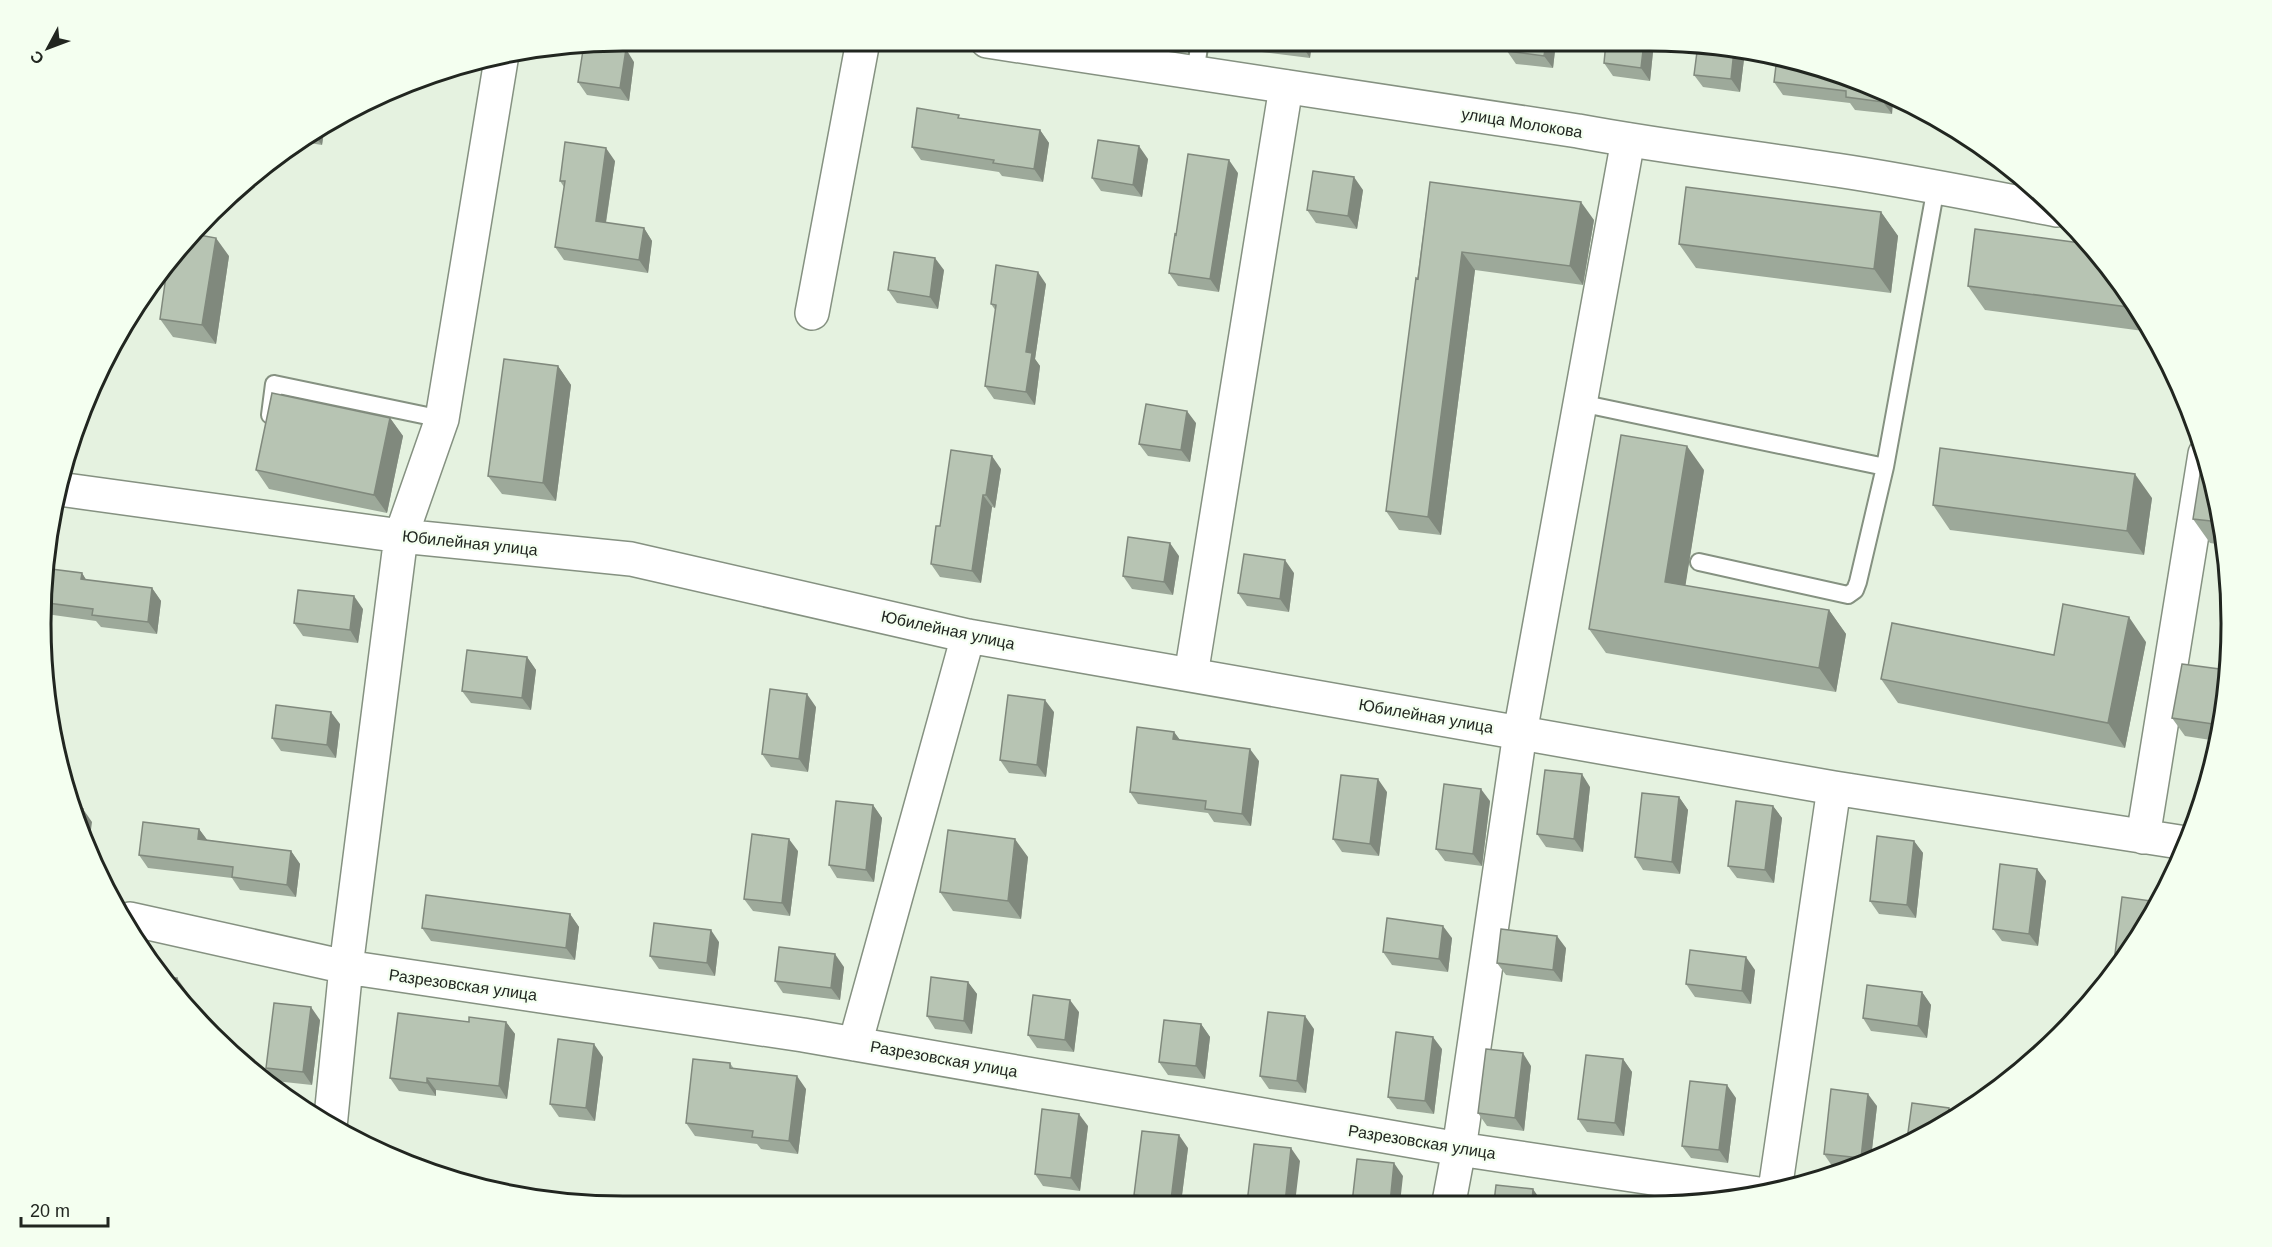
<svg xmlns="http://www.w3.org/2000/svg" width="2272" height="1247" viewBox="0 0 2272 1247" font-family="Helvetica,sans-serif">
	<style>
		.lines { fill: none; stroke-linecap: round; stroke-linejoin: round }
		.lane-casing { stroke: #859181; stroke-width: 20 }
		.street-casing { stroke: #859181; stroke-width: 36 }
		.secondary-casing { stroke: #859181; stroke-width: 36 }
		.lane { stroke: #fff; stroke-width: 16 }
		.street { stroke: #fff; stroke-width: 33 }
		.secondary { stroke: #fff; stroke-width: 33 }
		.wall { fill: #9da99a }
		.shaded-wall { fill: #80897d }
		.building { fill: #b7c4b3; stroke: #80897d; stroke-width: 1.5 }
		.labels { text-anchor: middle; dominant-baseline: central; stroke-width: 4.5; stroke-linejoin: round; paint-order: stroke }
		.street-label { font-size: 16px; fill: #212620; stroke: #f4fff0 }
		.rim { fill: none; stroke: #212620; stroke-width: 3 }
	</style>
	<rect width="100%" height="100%" fill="#e5f2e0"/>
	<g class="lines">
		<g class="lane-casing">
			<path id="lane" d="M1195,73L1200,41
				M1580,403L1885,467
				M270,415L274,384L442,419
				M1699,562L1848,595L1855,590L1858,582L1885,467L1936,187"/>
		</g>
		<g class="street-casing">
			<path id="street" d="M812,313L863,41
				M59,489L401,536L631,559L968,636L1834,788L2186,843
				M1191,675L1286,87
				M2143,837L2205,454
				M130,919L346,967L803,1035L1459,1149L1759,1194
				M855,1044L968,636
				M330,1127L346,967L401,536L442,419L502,54
				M1775,1190L1834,788
				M1449,1202L1459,1149L1520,733L1628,140"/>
		</g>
		<g class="secondary-casing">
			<path id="secondary" d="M987,41L1578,131C1664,147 1750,157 1836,170C1910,181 1983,196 2057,210"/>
		</g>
		<use href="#lane" class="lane"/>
		<use href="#street" class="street"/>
		<use href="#secondary" class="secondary"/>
	</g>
	<path class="wall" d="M1232,41H1312L1310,58L1237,49Z
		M1435,41H1474V48L1437,43Z
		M1556,42L1553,68L1516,64L1507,51Z
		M1654,42L1650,81L1613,76L1604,63Z
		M1698,44L1745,51L1740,92L1703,87L1694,75Z
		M1777,57L1893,99L1892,114L1855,110L1850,103L1783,95L1774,82Z
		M634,62L629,101L587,95L578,82Z
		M961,118L1040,130L1049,143L1043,182L1002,176L999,172L921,160L912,147Z
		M324,131L322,145L303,142Z
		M1148,159L1142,197L1101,191L1092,178Z
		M615,161L606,223L644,228L652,241L648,273L564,260L555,247L564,187L560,181Z
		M1238,173L1219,292L1178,286L1169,273L1176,235Z
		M1430,182L1594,220L1583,285L1475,270L1441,535L1399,530L1386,511Z
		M1363,190L1357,229L1316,223L1307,210Z
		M1881,212L1898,236L1891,293L1696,268L1679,244Z
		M229,256L216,344L173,337L160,319Z
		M2111,268L2151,332L1985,310L1968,286Z
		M944,270L938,309L897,303L888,290Z
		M1046,284L1035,359L1040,366L1035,405L994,399L985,386L996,311L991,304Z
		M558,366L571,385L556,501L502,494L488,476Z
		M390,418L403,436L387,513L269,489L256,470Z
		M1196,423L1190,462L1148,456L1139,444Z
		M1001,469L995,508L992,507L981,583L940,577L931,564L940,526Z
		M1704,470L1685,586L1829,610L1846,634L1836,692L1606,653L1589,629Z
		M2212,472L2224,545L2210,543L2193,519Z
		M2152,498L2144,555L1950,530L1933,505Z
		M1179,556L1173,595L1132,589L1123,576Z
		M51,569L82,573L86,580L152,588L161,601L157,634L101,627L96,621L46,614Z
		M1294,573L1289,612L1247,606L1238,593Z
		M363,609L358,643L303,636L294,623Z
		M2146,642L2125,748L1898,703L1881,679Z
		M527,657L536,670L531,710L471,703L462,691Z
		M2227,699L2217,741L2185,736L2172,718Z
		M816,707L808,772L771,767L762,754Z
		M1054,712L1046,777L1009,773L1000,760Z
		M340,724L336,758L281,751L272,738Z
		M1174,732L1180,740L1259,761L1251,826L1214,822L1208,813L1138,804L1130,792Z
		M1590,787L1583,852L1546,847L1537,834Z
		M1387,792L1379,856L1342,852L1333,839Z
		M1679,797L1688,810L1680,874L1643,870L1635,857Z
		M1490,801L1482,866L1445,861L1436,849Z
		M873,805L882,818L874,882L837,878L829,865Z
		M1773,806L1782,818L1774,883L1737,878L1728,866Z
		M199,829L207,840L291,851L300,864L296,897L240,890L232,878L148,868L139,855Z
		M1914,841L1923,853L1916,918L1879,914L1870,901Z
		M798,851L790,916L753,911L744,899Z
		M1028,857L1021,919L953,911L940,892Z
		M2037,869L2046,881L2038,946L2002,941L1993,929Z
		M570,914L579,927L575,960L431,941L422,928Z
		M1452,938L1448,972L1392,965L1383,952Z
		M719,942L715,976L659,969L650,956Z
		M1566,948L1562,982L1506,975L1497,963Z
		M844,967L840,1000L783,993L775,981Z
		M1755,970L1751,1004L1695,997L1686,984Z
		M968,982L977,994L972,1034L935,1029L927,1016Z
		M1922,992L1931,1005L1927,1038L1871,1031L1863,1018Z
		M1079,1012L1074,1052L1037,1048L1028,1035Z
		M320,1020L312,1085L275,1081L266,1068Z
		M469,1022H506L515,1034L507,1099L436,1090V1096L399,1091L390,1078Z
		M1201,1024L1210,1037L1205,1079L1168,1075L1159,1062Z
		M1314,1029L1306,1093L1269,1089L1260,1076Z
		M1442,1049L1434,1114L1397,1109L1388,1097Z
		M603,1057L595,1121L559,1117L550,1104Z
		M1623,1059L1632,1072L1624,1136L1587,1132L1578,1119Z
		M730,1063L734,1069L806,1089L798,1154L761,1149L757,1144L695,1136L686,1123Z
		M1531,1066L1524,1131L1487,1126L1478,1113Z
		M1736,1098L1728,1163L1691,1158L1682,1146Z
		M1877,1106L1871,1158L1850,1169L1832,1166L1824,1154Z
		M1088,1126L1080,1191L1043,1186L1035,1174Z
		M1188,1148L1181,1203H1139L1134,1195Z"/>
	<path class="shaded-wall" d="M1299,41H1312L1310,58Z
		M1469,41H1474V48Z
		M1546,42H1556L1553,68L1544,56Z
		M1644,42H1654L1650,81L1641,68Z
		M626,49L634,62L629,101L620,88Z
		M1734,50L1745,51L1740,92L1731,79Z
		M1884,95L1893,99L1892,114L1883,102Z
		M1040,130L1049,143L1043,182L1034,169Z
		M324,131L322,145L315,136Z
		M1139,146L1148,159L1142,197L1133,185Z
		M606,148L615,161L604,234L596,221Z
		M1229,160L1238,173L1219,292L1210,279Z
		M1354,177L1363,190L1357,229L1348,216Z
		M1581,202L1594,220L1583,285L1570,266Z
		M1881,212L1898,236L1891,293L1874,269Z
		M644,228L652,241L648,273L639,260Z
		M216,238L229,256L216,344L202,325Z
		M1462,252L1475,270L1441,535L1428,517Z
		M935,258L944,270L938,309L930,297Z
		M1038,272L1046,284L1035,359L1040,366L1035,405L1026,392V352Z
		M558,366L571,385L556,501L543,483Z
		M1187,411L1196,423L1190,462L1181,450Z
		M390,418L403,436L387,513L374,495Z
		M1687,446L1704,470L1682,607L1665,582Z
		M992,456L1001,469L995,508L986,495Z
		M2135,474L2152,498L2144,555L2127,531Z
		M983,495L992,507L981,583L972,571Z
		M1170,543L1179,556L1173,595L1164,582Z
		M1285,560L1294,573L1289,612L1280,599Z
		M82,573L90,586L81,579Z
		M152,588L161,601L157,634L148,622Z
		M354,596L363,609L358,643L350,630Z
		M1829,610L1846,634L1836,692L1819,668Z
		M2129,617L2146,642L2125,748L2108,723Z
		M527,657L536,670L531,710L522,698Z
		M807,694L816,707L808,772L799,759Z
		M1045,700L1054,712L1046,777L1037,765Z
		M331,712L340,724L336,758L327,745Z
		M1174,732L1183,744L1173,739Z
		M1250,749L1259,761L1251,826L1242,814Z
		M1582,774L1590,787L1583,852L1574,839Z
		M1378,779L1387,792L1379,856L1370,844Z
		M1481,789L1490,801L1482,866L1473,854Z
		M1679,797L1688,810L1680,874L1672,862Z
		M873,805L882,818L874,882L866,870Z
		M1773,806L1782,818L1774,883L1765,870Z
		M83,809L92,822L88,852L85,847L81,829Z
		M199,829L208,841L198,839Z
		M789,839L798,851L790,916L782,903Z
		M1015,839L1028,857L1021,919L1008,901Z
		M1914,841L1923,853L1916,918L1907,905Z
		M291,851L300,864L296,897L287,885Z
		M2037,869L2046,881L2038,946L2029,934Z
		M570,914L579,927L575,960L566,948Z
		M1443,926L1452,938L1448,972L1439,959Z
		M711,930L719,942L715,976L707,963Z
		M1557,936L1566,948L1562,982L1553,970Z
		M835,954L844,967L840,1000L831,988Z
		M1746,957L1755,970L1751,1004L1742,991Z
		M177,978L194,1002V1015L185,1008L177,995Z
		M968,982L977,994L972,1034L964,1021Z
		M1922,992L1931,1005L1927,1038L1918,1026Z
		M1070,1000L1079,1012L1074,1052L1065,1040Z
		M311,1007L320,1020L312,1085L303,1072Z
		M1305,1016L1314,1029L1306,1093L1297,1081Z
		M506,1022L515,1034L507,1099L499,1086Z
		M1201,1024L1210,1037L1205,1079L1196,1066Z
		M1433,1037L1442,1049L1434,1114L1425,1101Z
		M594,1044L603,1057L595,1121L586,1108Z
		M1523,1053L1531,1066L1524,1131L1515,1118Z
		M1623,1059L1632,1072L1624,1136L1615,1123Z
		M797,1076L806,1089L798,1154L789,1141Z
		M427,1078L436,1090V1096L427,1083Z
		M1727,1085L1736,1098L1728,1163L1719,1150Z
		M1868,1094L1877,1106L1871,1158L1863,1162L1861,1158Z
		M1949,1108L1955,1117L1947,1121Z
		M1079,1114L1088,1126L1080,1191L1071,1178Z
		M1179,1135L1188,1148L1181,1203H1173L1171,1200Z
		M1291,1148L1300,1161L1295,1203H1285Z
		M1394,1163L1403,1176L1400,1203H1390Z
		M1533,1189L1542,1202H1532Z"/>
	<path class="building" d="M1508,42H1546L1544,56L1507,51Z
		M1606,42H1644L1641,68L1604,63Z
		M584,44H588L626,49L620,88L578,82Z
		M1698,44L1734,50L1731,79L1694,75Z
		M1777,57L1800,60L1884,95L1883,102L1846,97V91L1774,82Z
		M917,108L959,115L958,118L1040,130L1034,169L993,163L994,160L912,147Z
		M1098,140L1139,146L1133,185L1092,178Z
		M565,142L606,148L596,221L644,228L639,260L555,247L565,181H560Z
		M1188,154L1229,160L1210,279L1169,273L1175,234L1176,235Z
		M1313,171L1354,177L1348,216L1307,210Z
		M1430,182L1581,202L1570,266L1462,252L1428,517L1386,511L1416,278L1418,279Z
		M1686,187L1881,212L1874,269L1679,244Z
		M1975,229L2088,244L2111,268L2136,308L1968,286Z
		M199,235L216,238L202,325L160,319L167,269Z
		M894,252L935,258L930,297L888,290Z
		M996,265L1038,272L1026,352L1032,353L1026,392L985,386L996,305L991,304Z
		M504,359L558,366L543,483L488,476Z
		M272,393L390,418L374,495L256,470Z
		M1146,404L1187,411L1181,450L1139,444Z
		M1621,435L1687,446L1665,582L1829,610L1819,668L1589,629Z
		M1940,448L2135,474L2127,531L1933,505Z
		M951,450L992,456L986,495H983L972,571L931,564L936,526H940Z
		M2202,462L2208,463L2212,472L2220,522L2193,519Z
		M1128,537L1170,543L1164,582L1123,576Z
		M1244,554L1285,560L1280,599L1238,593Z
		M51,569L82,573L81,579L152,588L148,622L92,615L93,609L48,603Z
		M298,590L354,596L350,630L294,623Z
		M2063,604L2129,617L2108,723L1881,679L1892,623L2054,655Z
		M467,650L527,657L522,698L462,691Z
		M2182,664L2227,670V699L2220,725L2172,718Z
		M770,689L807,694L799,759L762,754Z
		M1008,695L1045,700L1037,765L1000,760Z
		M276,705L331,712L327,745L272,738Z
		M1137,727L1174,732L1173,739L1250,749L1242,814L1205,809L1206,801L1130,792Z
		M1545,770L1582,774L1574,839L1537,834Z
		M1341,775L1378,779L1370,844L1333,839Z
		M1444,784L1481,789L1473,854L1436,849Z
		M1642,793L1679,797L1672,862L1635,857Z
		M836,801L873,805L866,870L829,865Z
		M1736,801L1773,806L1765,870L1728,866Z
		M76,808L83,809L81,829Z
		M143,822L199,829L198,839L291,851L287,885L232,877L233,867L139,855Z
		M948,830L1015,839L1008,901L940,892Z
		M752,834L789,839L782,903L744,899Z
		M1877,836L1914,841L1907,905L1870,901Z
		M2000,864L2037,869L2029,934L1993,929Z
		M426,895L570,914L566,948L422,928Z
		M2122,897L2159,902L2154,915L2119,963L2114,962Z
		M1387,918L1443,926L1439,959L1383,952Z
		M654,923L711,930L707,963L650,956Z
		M1501,929L1557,936L1553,970L1497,963Z
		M779,947L835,954L831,988L775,981Z
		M1690,950L1746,957L1742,991L1686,984Z
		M931,977L968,982L964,1021L927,1016Z
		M167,978H177V995Z
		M1867,985L1922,992L1918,1026L1863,1018Z
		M1033,995L1070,1000L1065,1040L1028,1035Z
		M274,1003L311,1007L303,1072L266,1068Z
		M1268,1012L1305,1016L1297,1081L1260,1076Z
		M398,1013L469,1022V1017L506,1022L499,1086L427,1078V1083L390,1078Z
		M1164,1020L1201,1024L1196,1066L1159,1062Z
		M1396,1032L1433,1037L1425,1101L1388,1097Z
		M558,1039L594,1044L586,1108L550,1104Z
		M1486,1049L1523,1053L1515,1118L1478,1113Z
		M1586,1055L1623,1059L1615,1123L1578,1119Z
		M693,1059L730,1063V1068L797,1076L789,1141L752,1137L753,1131L686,1123Z
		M1690,1081L1727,1085L1719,1150L1682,1146Z
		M1831,1089L1868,1094L1861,1158L1824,1154Z
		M1912,1103L1949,1108L1947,1121L1907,1140Z
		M1042,1109L1079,1114L1071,1178L1035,1174Z
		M1142,1131L1179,1135L1171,1200L1134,1195Z
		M1254,1144L1291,1148L1285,1203H1247Z
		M1357,1159L1394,1163L1390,1203H1352Z
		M1496,1185L1533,1189L1532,1202H1494Z"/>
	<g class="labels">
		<g class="street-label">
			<text transform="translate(1522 123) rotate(9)">улица Молокова</text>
			<text transform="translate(470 543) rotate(6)">Юбилейная улица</text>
			<text transform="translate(948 630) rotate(12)">Юбилейная улица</text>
			<text transform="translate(1426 716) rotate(10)">Юбилейная улица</text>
			<text transform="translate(463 985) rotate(8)">Разрезовская улица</text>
			<text transform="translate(944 1059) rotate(10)">Разрезовская улица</text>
			<text transform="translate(1422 1142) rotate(9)">Разрезовская улица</text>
		</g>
	</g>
	<path d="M0 0H2272V1247H0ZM623 51H1649A572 572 0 0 1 2221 623V624A572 572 0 0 1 1649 1196H623A572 572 0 0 1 51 624V623A572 572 0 0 1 623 51Z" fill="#f4fff0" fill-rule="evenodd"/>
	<path class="rim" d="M623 51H1649A572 572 0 0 1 2221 623V624A572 572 0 0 1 1649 1196H623A572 572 0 0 1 51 624V623A572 572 0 0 1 623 51Z"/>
	<g transform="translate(48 48) rotate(229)" stroke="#f4fff0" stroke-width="4.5" paint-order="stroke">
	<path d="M0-4.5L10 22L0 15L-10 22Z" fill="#212620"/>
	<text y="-9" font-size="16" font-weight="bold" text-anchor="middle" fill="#212620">С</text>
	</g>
	<path d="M21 1217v9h87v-9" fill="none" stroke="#212620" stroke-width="3"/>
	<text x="30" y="1217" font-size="18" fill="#212620" stroke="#f4fff0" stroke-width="4.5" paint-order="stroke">20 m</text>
</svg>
